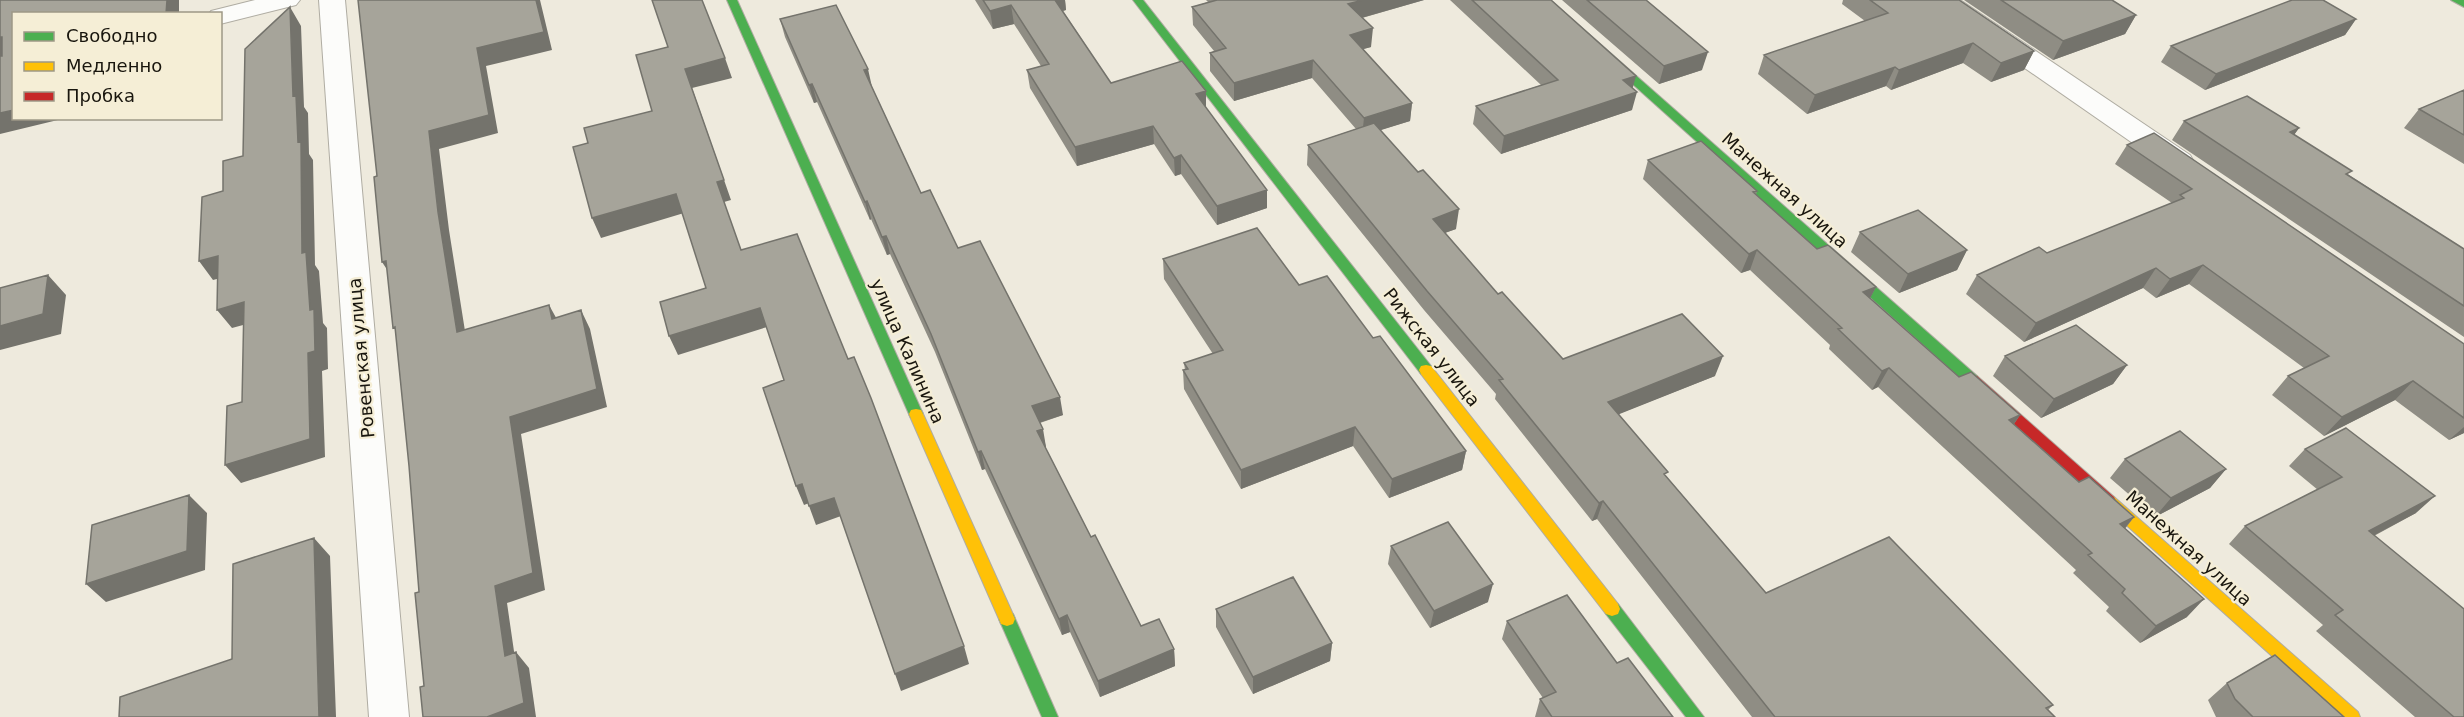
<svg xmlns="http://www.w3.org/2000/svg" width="2464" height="717" viewBox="0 0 2464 717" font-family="'DejaVu Sans',sans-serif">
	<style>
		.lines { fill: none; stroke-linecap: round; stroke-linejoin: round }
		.street-casing { stroke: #afaca2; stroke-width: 2 }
		.fast-casing { stroke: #afaca2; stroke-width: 2 }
		.slow-casing { stroke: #afaca2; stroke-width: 2 }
		.jam-casing { stroke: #afaca2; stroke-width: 2 }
		.street { fill: #fcfcfa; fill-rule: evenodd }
		.fast { fill: #4caf50; fill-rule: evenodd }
		.slow { fill: #ffc107; fill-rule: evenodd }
		.jam { fill: #c62828; fill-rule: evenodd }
		.wall { fill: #8f8d84 }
		.shaded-wall { fill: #74736c }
		.building { fill: #a6a49a; stroke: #74736c; stroke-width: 1.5 }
		.labels { text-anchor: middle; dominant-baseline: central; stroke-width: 4.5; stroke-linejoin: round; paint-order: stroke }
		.street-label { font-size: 18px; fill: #19160e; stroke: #f5eed6 }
	</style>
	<rect width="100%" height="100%" fill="#eeeadd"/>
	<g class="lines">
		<g class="street-casing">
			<path id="street" d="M255,0H300L296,5L220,24V14H209L211,11Z
				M319,0H345L409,717H369Z
				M1930,0H1960L2190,155L2194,162L2190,169L2180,171L2170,169L1934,5Z"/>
		</g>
		<g class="fast-casing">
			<path id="fast" d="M727,0H737L923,414L921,418H911L909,414Z
				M1133,0H1143L1431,366L1433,370L1431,374H1421Z
				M1539,0H1550L1977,376L1979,380L1977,384H1967Z
				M2451,0H2464V7Z
				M1612,602L1618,604L1704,717H1686L1606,614L1604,609L1606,604Z
				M1007,612L1013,614L1058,717H1042L999,619L1001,614Z"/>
		</g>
		<g class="slow-casing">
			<path id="slow" d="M1426,365L1431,366L1618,604L1620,609L1618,614L1612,616L1606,614L1421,374L1419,370L1421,366Z
				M916,409L921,410L923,414L1015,619L1013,624L1007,626L1001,624L999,619L909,414L911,410Z
				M2109,495L2114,497L2358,712L2360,717H2340L2104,505L2102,501L2104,497Z"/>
		</g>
		<g class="jam-casing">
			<path id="jam" d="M1972,375L1977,376L2114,497L2116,501L2114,505L2109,507L2104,505L1967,384L1965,380L1967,376Z"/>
		</g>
		<use href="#street" class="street"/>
		<use href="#fast" class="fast"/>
		<use href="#slow" class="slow"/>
		<use href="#jam" class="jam"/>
	</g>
	<path class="wall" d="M975,0H1065L1066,10L1063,11L1111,83L1206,91V108L1267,208L1217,225L1181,174L1175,176L1154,144L1077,166L1030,88L1027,70L1041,66L1014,24L993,29Z
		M1206,0H1424L1362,18L1371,47L1363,49L1412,103L1410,121L1380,130L1456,229L1445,233L1498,294L1563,359L1715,376L1618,414L1666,476L1766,593L2053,705L2048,710L2055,717H1752L1597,519L1592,521L1495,399L1496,394L1424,310L1307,165L1308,145L1356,129L1312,78L1234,101L1210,71V53L1214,51L1193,25L1192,7L1208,2Z
		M1450,0H1551L1633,88L1632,110L1501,154L1473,124L1476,106L1541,85Z
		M1562,0H1646L1702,70L1659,84Z
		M1843,0H1959L2034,51L2024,70L1991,82L1963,63L1891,90L1886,86L1807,114L1758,74L1764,55L1865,21L1842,4Z
		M1964,0H2112L2136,15L2125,34L2053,60Z
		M780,19L872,87L921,193L958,248L1063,415L1040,423L1046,447H1045L1091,537L1141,626L1174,649L1175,666L1100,697L1070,632L1062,635L985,469L982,470L935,352L890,254L887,255L871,219L870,220L817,102L814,103L785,37Z
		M2356,19L2345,35L2205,90L2161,62L2171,46Z
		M2464,90V164L2404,128L2419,109Z
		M2184,121L2299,128L2294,135L2349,175L2464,249V337L2172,140Z
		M2127,145L2464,344V433L2449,440L2395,400L2324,436L2272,395L2288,376L2304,368L2189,284L2156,298L2143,288L2024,342L1966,294L1977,275L2047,253L2172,203L2115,164Z
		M1648,160L1757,191L1756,195L1817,249L1876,287L1870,298L1959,377L2020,415L2014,424L2079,482L2134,517L2125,529L2187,617L2140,643L2106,611L2109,607L2073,573L2076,570L1878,387L1872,390L1829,349L1830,345L1750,270L1741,273L1643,179Z
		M1860,232L1967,250L1957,270L1899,293L1851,252Z
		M1163,259L1299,285L1373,338L1466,451L1462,470L1389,498L1353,446L1241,489L1184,389L1183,370H1185L1184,363L1213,354L1164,279Z
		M2005,356L2127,365L2113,384L2041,418L1993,376Z
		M2305,449L2416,513L2374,536L2464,717H2415L2316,631L2323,625L2229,544L2245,526L2318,490L2289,466Z
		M2125,459L2226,469L2210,488L2155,517L2110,478Z
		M1391,546L1488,602L1430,628L1388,564Z
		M1216,609L1332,643L1330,661L1253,694L1216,627Z
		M1507,621L1617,663L1673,717H1535L1540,699L1543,698L1502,639Z
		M2227,683L2344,717H2216L2208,700Z"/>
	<path class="shaded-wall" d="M167,0H179V14H166Z
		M536,0H540L552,50L486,66L498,133L439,149L449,230L468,350L457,332L438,212L429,131L477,48Z
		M1052,0H1065L1066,10L1054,13Z
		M1363,0H1424L1347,22L1348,4Z
		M1011,5L1014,24L993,29L990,11Z
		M290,7L301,26L304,107L308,113L309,154L313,160L315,265L319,271L323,323L327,328L328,369L322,371L325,457L241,483L225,465L308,353L310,310L302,253L293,96Z
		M2136,15L2125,34L2053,60L2063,41Z
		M2356,19L2345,35L2205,90L2216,74Z
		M1373,28L1371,47L1349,53L1350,35Z
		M0,37H2L14,52L0,57Z
		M1973,43L1963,63L1891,90L1899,70Z
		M2034,51L2024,70L1991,82L2001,63Z
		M1708,52L1702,70L1659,84L1664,66Z
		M725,58L732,78L692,88L731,200L724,202L717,182L685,69Z
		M1313,60L1312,78L1234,101V83Z
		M1895,67L1886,86L1807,114L1815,95Z
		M868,69L872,87L864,70Z
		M1636,76L1631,94L1623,80Z
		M812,84L817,102L814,103L809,85Z
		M1206,91V110L1196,94Z
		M1637,92L1632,110L1501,154L1504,136Z
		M1412,103L1410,121L1362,136L1364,118Z
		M14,110V118H66L0,134V113Z
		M1153,126L1154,144L1077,166L1075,147Z
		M2299,128L2285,147L2290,132Z
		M1181,155V174L1175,176L1174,158Z
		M1267,190V208L1217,225V206Z
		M676,194L684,213L601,238L592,218Z
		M867,201L871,219L870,220L865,202Z
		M1459,209L1456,229L1430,238L1433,219Z
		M886,236L890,254L887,255L882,237Z
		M1757,250L1750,270L1741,273L1749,254Z
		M1967,250L1957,270L1899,293L1908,274Z
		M218,256L232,275L213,280L199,261Z
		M386,261L394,280L382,262Z
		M2203,265L2189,284L2156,298L2170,279Z
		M2156,268L2143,288L2024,342L2036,323Z
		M48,275L66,295L61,334L0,350V326Z
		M1876,287L1866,306L1863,292Z
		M244,302L258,321L232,328L217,310Z
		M549,305L559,323L552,319Z
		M760,308L767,327L678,355L669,336Z
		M581,310L590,329L607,407L521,434L545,590L507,603L517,672L505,656L495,586L510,417Z
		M1723,356L1715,376L1602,421L1608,402Z
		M2127,365L2113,384L2041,418L2054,399Z
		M1889,368L1878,387L1872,390L1882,371Z
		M2413,381L2395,400L2324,436L2342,417Z
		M1060,397L1063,415L1035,424L1032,406Z
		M2020,415L2007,434L2009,420Z
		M1355,427L1353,446L1241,489V470Z
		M2464,427V433L2449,440Z
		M1043,429L1046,447L1040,449L1037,431Z
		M981,451L985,469L982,470L978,452Z
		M1466,451L1462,470L1389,498L1392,479Z
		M2226,469L2210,488L2155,517L2171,498Z
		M802,484L809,503L804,505L796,486Z
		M189,495L207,513L205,570L106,602L86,584Z
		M2435,496L2416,513L2350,548L2369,531Z
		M834,498L841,516L816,525L809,506Z
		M1603,501L1597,519L1592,521L1599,503Z
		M2134,517L2119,535L2120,524Z
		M314,538L330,556L336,717H319Z
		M1493,584L1488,602L1430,628L1434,611Z
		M2204,599L2187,617L2140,643L2156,626Z
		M1067,615L1070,632L1062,635L1059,619Z
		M1332,643L1330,661L1253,694V677Z
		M964,646L969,664L901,691L895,674Z
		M1174,649L1175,666L1100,697L1098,681Z
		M516,652L529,668L536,717H487Z"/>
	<path class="building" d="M0,0H167L166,14H14V110L0,113V56H2V37H0Z
		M358,0H536L544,32L477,48L489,115L429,131L438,212L457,332L549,305L552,319L581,310L597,389L510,417L533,573L495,586L505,656L516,652L524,703L487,717H423L420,687L424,686L415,593L419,592L409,466L395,327L393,328L386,261L382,262L374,177L377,176Z
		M652,0H702L725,58L685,69L724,180L717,182L741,250L797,234L848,359L854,357L871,398L964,646L895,674L834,498L809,506L802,484L796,486L763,388L784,380L760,308L669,336L660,302L706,288L676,194L592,218L573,147L588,143L584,128L652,111L636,55L668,47Z
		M983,0H1055L1111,83L1182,61L1206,91L1196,94L1267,190L1217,206L1181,155L1174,158L1153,126L1075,147L1027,70L1049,64L1011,5L990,11Z
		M1217,0H1363L1348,4L1373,28L1350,35L1412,103L1364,118L1313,60L1234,83L1210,53L1226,48L1192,7Z
		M1472,0H1551L1636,76L1623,80L1637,92L1504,136L1476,106L1558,80Z
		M1587,0H1646L1708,52L1664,66Z
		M1870,0H1959L2034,51L2001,63L1973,43L1899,70L1895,67L1815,95L1764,55L1888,13Z
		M2001,0H2112L2136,15L2063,41Z
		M2292,0H2323L2356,19L2216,74L2171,46Z
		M836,5L868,69L864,70L921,193L930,190L958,248L980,241L1060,397L1032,406L1043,429L1037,431L1091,537L1095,535L1141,626L1159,619L1174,649L1098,681L1067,615L1059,619L981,451L978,452L931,334L886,236L882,237L867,201L865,202L812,84L809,85L780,19Z
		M290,7L293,96L296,95L298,142L301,141L302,253L306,252L310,310L314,309L315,351L308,353L310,439L225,465L227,406L242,402L244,302L217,310L218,256L199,261L202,197L223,191V161L243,156L245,49Z
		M2464,90V135L2419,109Z
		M2247,96L2299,128L2290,132L2352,171L2346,174L2464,249V306L2184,121Z
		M1374,123L1418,172L1423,170L1459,209L1433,219L1498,294L1502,292L1563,359L1682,314L1723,356L1608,402L1668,472L1664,474L1766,593L1889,537L2053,705L2046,708L2055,717H1775L1603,501L1599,503L1499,380L1503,379L1427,291L1308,145Z
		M2154,133L2464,344V418L2413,381L2342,417L2288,376L2329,356L2203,265L2170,279L2156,268L2036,323L1977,275L2039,247L2047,253L2184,198L2180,195L2192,189L2127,145Z
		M1701,141L1757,191L1753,192L1817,249L1828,245L1876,287L1863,292L1959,377L1971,372L2020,415L2009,420L2079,482L2089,477L2134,517L2120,524L2204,599L2156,626L2122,593L2125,589L2088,555L2092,553L1889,368L1882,371L1838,329L1842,328L1757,250L1749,254L1648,160Z
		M1918,210L1967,250L1908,274L1860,232Z
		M1257,228L1299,285L1327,276L1373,338L1380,336L1466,451L1392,479L1355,427L1241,470L1183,370L1188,369L1184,363L1223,350L1163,259Z
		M48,275L43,314L0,326V288Z
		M2076,325L2127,365L2054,399L2005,356Z
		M2346,428L2435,496L2369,531L2464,609V717H2454L2335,615L2343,610L2245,526L2342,477L2305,449Z
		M2180,431L2226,469L2171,498L2125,459Z
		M189,495L187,551L86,584L92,525Z
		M1448,522L1493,584L1434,611L1391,546Z
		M314,538L319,717H119L120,697L232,659L233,564Z
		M1293,577L1332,643L1253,677L1216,609Z
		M1567,595L1617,663L1628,658L1673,717H1552L1540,699L1556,692L1507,621Z
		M2275,655L2344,717H2253L2235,699L2227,683Z"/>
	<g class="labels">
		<g class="street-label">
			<text transform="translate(1785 190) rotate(42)">Манежная улица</text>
			<text transform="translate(1432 347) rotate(52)">Рижская улица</text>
			<text transform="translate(908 351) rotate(66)">улица Калинина</text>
			<text transform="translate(361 358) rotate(-95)">Ровенская улица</text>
			<text transform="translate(2189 548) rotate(42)">Манежная улица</text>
		</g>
	</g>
	<rect x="12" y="12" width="210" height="108" fill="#f5eed6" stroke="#9d9886" stroke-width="1.5"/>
	<rect x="24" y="32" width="30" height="9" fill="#4caf50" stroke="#9d9886" stroke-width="1.5"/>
	<text x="66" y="42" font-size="18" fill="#19160e">Свободно</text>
	<rect x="24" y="62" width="30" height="9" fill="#ffc107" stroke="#9d9886" stroke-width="1.5"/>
	<text x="66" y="72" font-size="18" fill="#19160e">Медленно</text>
	<rect x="24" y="92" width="30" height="9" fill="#c62828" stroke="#9d9886" stroke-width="1.5"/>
	<text x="66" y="102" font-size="18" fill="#19160e">Пробка</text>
</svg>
